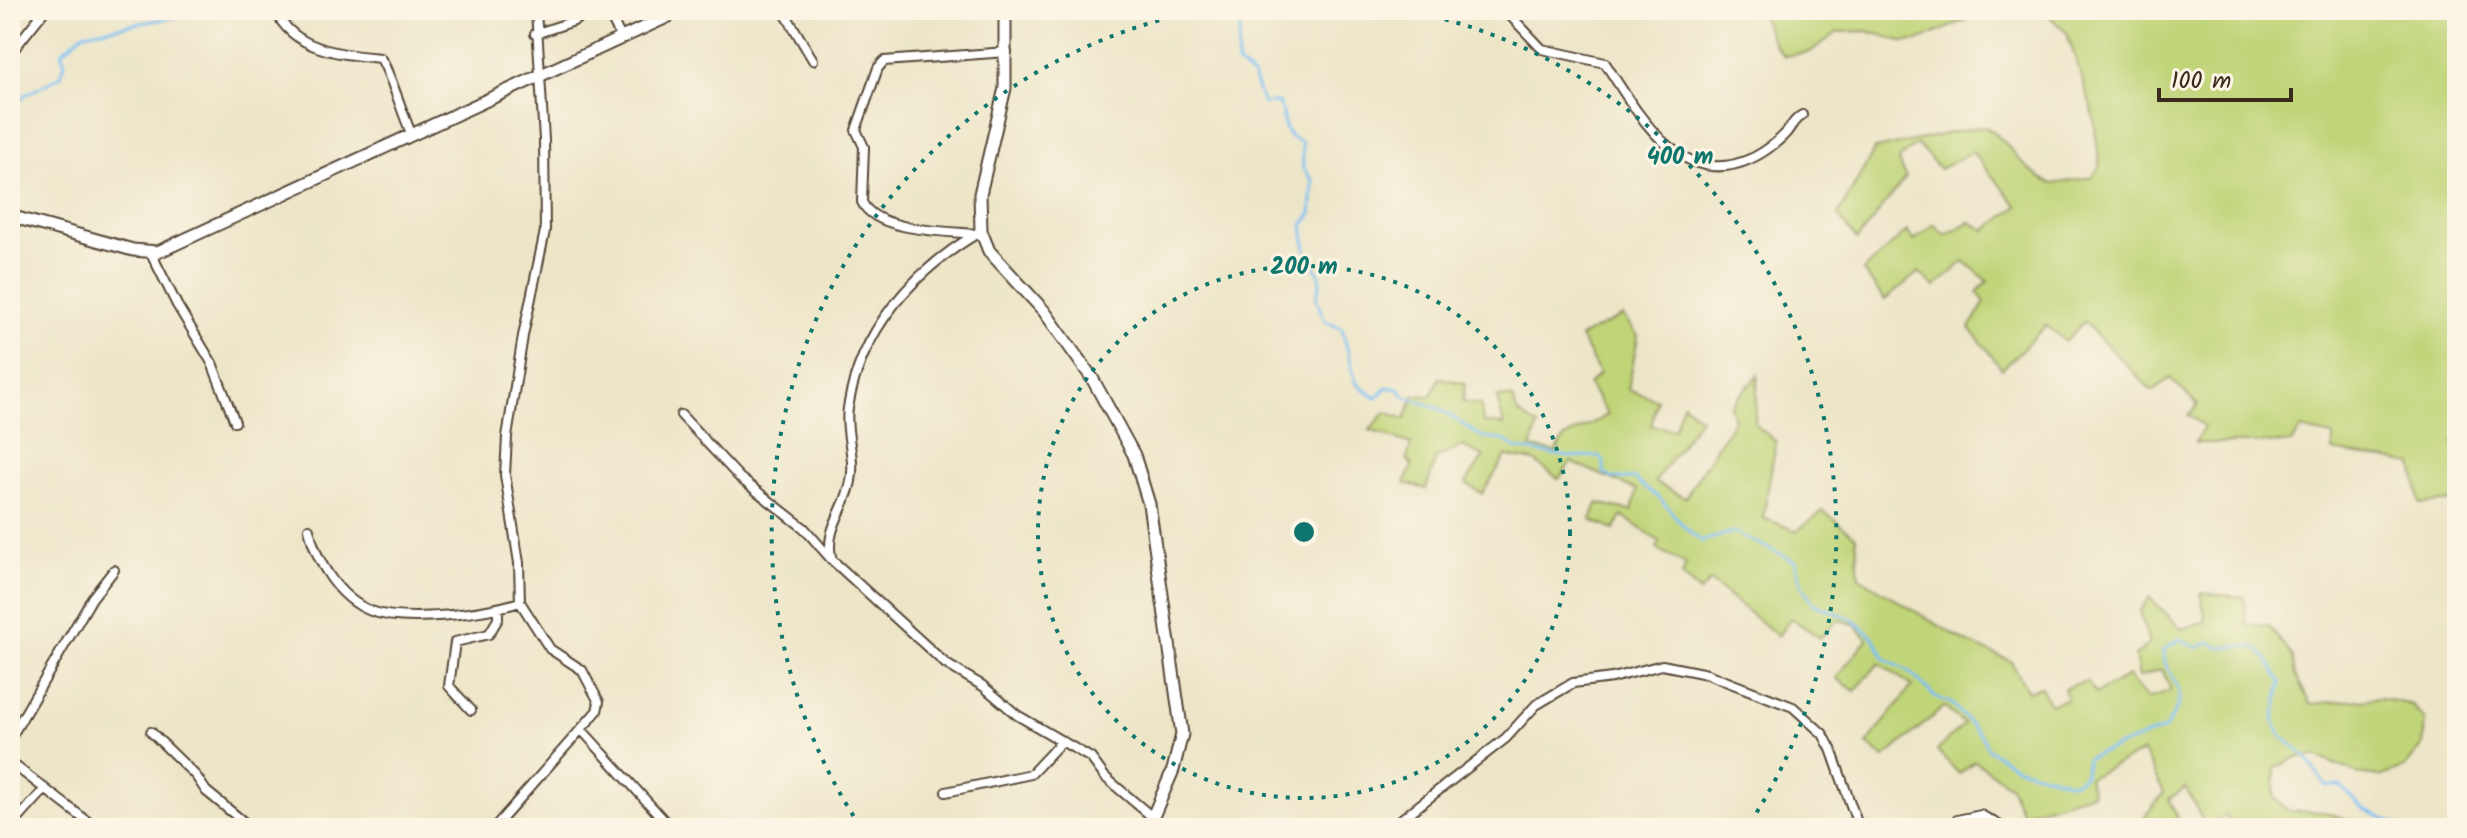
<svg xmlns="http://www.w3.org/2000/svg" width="2467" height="838" viewBox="0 0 2467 838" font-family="Kalam,sans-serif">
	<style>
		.green { fill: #c0d478; stroke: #7e7f4b; stroke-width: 2 }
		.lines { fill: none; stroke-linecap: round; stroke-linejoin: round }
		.stream { stroke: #7dbff2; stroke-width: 3 }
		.street-casing { stroke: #564637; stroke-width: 12 }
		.secondary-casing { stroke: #564637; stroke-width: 15 }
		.street { stroke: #fff; stroke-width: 8 }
		.secondary { stroke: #fff; stroke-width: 11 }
		.ring { fill: none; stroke: #0f766e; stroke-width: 4; stroke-dasharray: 4 8 }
		.centre { fill: #0f766e; stroke: #fcf5e5; stroke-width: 4 }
		.ring-label { font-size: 24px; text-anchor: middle; font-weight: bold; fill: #0f766e; stroke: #fcf5e5; stroke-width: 6; stroke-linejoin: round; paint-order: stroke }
	</style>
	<rect width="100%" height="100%" fill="#fcf5e5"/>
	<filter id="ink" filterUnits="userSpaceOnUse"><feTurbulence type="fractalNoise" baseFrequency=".0125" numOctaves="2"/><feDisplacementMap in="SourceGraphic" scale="16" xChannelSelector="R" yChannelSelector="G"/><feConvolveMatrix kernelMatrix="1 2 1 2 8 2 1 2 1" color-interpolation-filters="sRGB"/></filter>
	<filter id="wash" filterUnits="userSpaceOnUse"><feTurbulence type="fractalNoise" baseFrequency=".006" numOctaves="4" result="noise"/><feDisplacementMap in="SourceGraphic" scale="32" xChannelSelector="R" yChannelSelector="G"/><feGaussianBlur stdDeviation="1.8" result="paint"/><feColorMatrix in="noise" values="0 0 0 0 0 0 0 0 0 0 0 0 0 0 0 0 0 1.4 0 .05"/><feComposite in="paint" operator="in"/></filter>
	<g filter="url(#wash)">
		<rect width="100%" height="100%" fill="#ece5c7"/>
		<path class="green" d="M1759,10H2012L1981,13L1918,41L1904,42L1867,31L1838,32L1810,52L1784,56L1775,46Z
			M2025,10H2457V437L2453,442L2457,445V501L2420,504L2413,464L2333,451V436L2301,429L2291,443H2195L2204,426L2188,415L2198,405L2170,378L2152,391L2084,322L2065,341L2046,325L2002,369L1970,328L1985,302L1977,292L1988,281L1964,261L1935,287L1919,272L1885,300L1863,271L1907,231L1914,241L1934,224L1945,235L1970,222L1985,230L2018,206L1972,152L1940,169L1917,144L1898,159L1906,177L1857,240L1838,215L1875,149L1983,126C2011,139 2018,170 2053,184L2092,177L2100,166L2093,113L2067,33L2048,15Z
			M1623,316L1638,336L1628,389L1657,400L1651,426L1674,429L1683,403L1700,418L1655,482L1685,498L1734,419L1730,406L1758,375L1755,424L1776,442L1763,518L1797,531L1823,511L1856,537L1859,577L1966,642L2011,661L2028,692L2041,687L2050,704L2067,699L2064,688L2087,681L2095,694L2128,676L2147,699L2171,690L2162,669L2139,677L2135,656L2149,644L2140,611L2149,597L2182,629L2206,621L2201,593L2244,597L2247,626L2268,625L2293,657L2295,674L2310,704L2382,698L2412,705L2425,720L2423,745L2405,768L2379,777L2358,774L2316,756L2297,757L2275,768L2274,798L2289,811L2325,812L2372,828H2231L2226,815L2206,827L2186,788L2169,799L2181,828H2135L2164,793L2143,752L2088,778L2093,793L2022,814L2010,786L1975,761L1959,774L1937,750L1964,724L1944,707L1884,758L1867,744L1912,686L1879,663L1855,691L1836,678L1867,639L1855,624L1838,620L1820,638L1791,618L1778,636L1710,581L1700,592L1682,576L1686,564L1657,549L1660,542L1622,516L1614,530L1591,520L1597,503L1632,511L1637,490L1571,462L1559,479L1534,461L1506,456L1482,494L1466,483L1484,456L1462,446L1436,458L1426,489L1405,483L1412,465L1407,459L1411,444L1370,430L1386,412L1405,419L1415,395L1431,396L1439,378L1465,383L1463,402L1481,405L1483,423L1504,425L1497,397L1513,398L1517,412L1538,426L1531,448L1556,452L1564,438L1608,415L1589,385L1599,373L1580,337Z"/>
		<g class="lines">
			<path class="stream" d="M1238,10L1241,18L1237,63L1253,76L1263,104L1278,102C1284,111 1282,129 1290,136C1293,139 1298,140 1302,143L1303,168L1313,181L1311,215L1303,225L1307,258C1322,272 1323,279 1316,298L1325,321L1342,329L1356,383L1376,398L1387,387L1399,389L1404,396L1440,409L1483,438L1504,440L1517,449L1571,457L1599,456L1604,462V473L1612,478L1635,479C1643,488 1652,491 1660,499C1675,514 1684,531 1702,541L1734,532L1795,561L1802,586L1814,604L1852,619L1874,638L1885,659L1910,672L1934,696L1952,704L1982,737L1988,749L2016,767L2073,783L2084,775L2087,758L2165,729C2170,720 2178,709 2179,699C2182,681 2161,670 2164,650L2179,639L2198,648L2210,642C2225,653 2236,643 2253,647C2265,650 2274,672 2281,682L2274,721L2279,733L2305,756L2326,786H2340L2364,809L2405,828
				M10,110L25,95L61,76L65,63L61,53L84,33L199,13L214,15L229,10
				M10,127L16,136L10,141"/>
		</g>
	</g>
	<g filter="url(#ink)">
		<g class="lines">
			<g class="street-casing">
				<path id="street" d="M275,10C294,51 340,54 380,58C388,66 404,119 412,135
					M607,10L622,39
					M783,10L813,60
					M1505,10L1542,49L1605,63C1637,112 1679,191 1750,159C1762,154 1778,142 1786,133C1792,126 1794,119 1802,115
					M535,34L574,21L591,10
					M10,54L45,10
					M977,234C947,231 876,232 862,202L864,147L856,130L878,68L884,61L1007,52
					M151,253L177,305L212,363L235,422
					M681,415L740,478L804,528L832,560L946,664L983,686L1017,715L1091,758L1105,777L1151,816
					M309,529C316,561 338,598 371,611C406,624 485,613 520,602
					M831,556C825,528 847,507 851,481C856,457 844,432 848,408C860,331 912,272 978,233
					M471,710L449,686L455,642L489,634L498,619V609
					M581,729L671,828
					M151,732L196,776L206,791L251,828
					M10,739L92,598L114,570
					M10,762L96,828
					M946,792L1031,774L1062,741
					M1957,820L1981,815L2004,828
					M2073,827L2074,828
					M10,828L44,790
					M494,828L597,711L599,702L582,670L550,649L520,602L519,563L505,475L507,437L523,336L545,231L544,140L536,10
					M1390,828L1506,738L1536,705L1573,683L1612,678L1662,665L1707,674L1793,707L1823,734L1831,749L1859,828"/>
			</g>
			<g class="secondary-casing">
				<path id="secondary" d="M1005,10V88L980,194L981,231L989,251L1044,311L1092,378L1134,455L1149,504L1182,734L1173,770L1148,828
					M10,216L133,250L158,252L682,10"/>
			</g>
			<use href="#street" class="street"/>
			<use href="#secondary" class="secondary"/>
		</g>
	</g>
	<g class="ring">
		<circle cx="1304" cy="532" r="266"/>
		<path d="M860 826A532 532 0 0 1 1198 11M1410 11A532 532 0 0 1 1748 826"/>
	</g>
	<circle cx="1304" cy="532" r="12" class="centre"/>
	<g class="ring-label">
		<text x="1680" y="164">400 m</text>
		<text x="1304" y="274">200 m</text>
	</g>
	<rect width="2467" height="838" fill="none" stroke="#fcf5e5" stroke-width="40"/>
	<path d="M2159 88v12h132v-12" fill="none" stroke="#3b2a1e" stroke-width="4"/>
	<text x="2171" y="88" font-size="24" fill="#3b2a1e" stroke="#fcf5e5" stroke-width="6" paint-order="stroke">100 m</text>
</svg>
